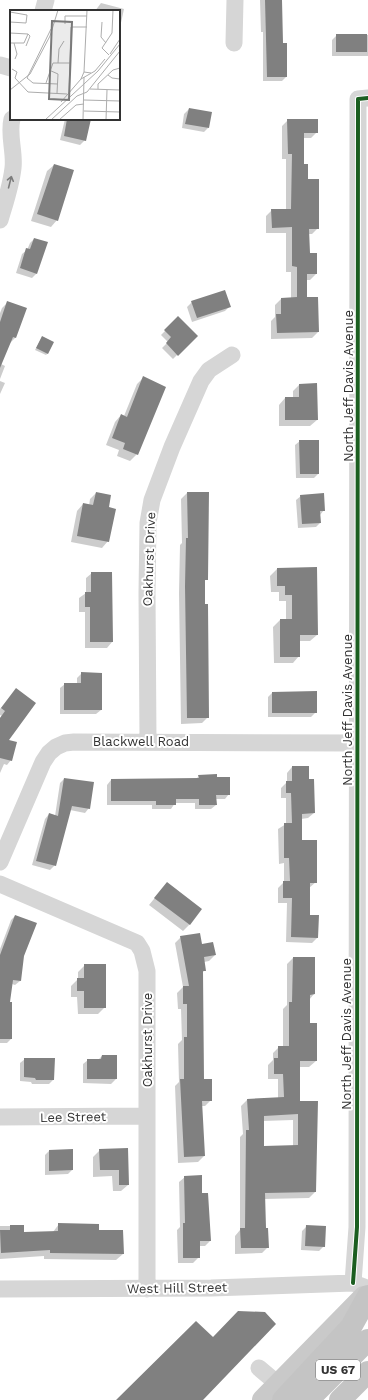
<svg xmlns="http://www.w3.org/2000/svg" width="368" height="1400" viewBox="0 0 368 1400" font-family="'Work Sans',sans-serif">
	<style>
		.shadow { fill: #0003; fill-rule: evenodd }
		.building { fill: #808080; fill-rule: evenodd }
		.lines { fill: none; stroke-linecap: round; stroke-linejoin: round }
		.minor { stroke: #d6d6d6; stroke-width: 17 }
		.major { stroke: #c9c9c9; stroke-width: 22 }
		.highway { stroke: #c4c4c4; stroke-width: 22 }
		.cycleway-casing { stroke: #fff; stroke-width: 6 }
		.cycleway { stroke: #1b5e20; stroke-width: 4 }
		.oneway { stroke: #7c7c7c }
		.labels { text-anchor: middle; dominant-baseline: central; stroke-width: 4; stroke-linejoin: round; paint-order: stroke }
		.shield { fill: #fff; stroke: #707070; stroke-width: 1 }
		.shield-label { font-size: 12px; font-weight: bold; fill: #323232 }
		.street-label { font-size: 13px; fill: #323232; stroke: #fff }
		.inset-road { fill: none; stroke: #adadad; stroke-width: 1 }
		.view { fill: #7a7a7a; fill-opacity: 0.15; stroke: #7a7a7a; stroke-width: 2 }
		.inset-edge { fill: none; stroke: #323232; stroke-width: 2 }
	</style>
	<rect width="100%" height="100%" fill="#fff"/>
	<path class="shadow" d="M260,0H282V44L286,77L282,81H263V32H261Z
		M101,3L124,9L119,32V11H95Z
		M337,35H368V56H332V40Z
		M189,109L208,128L204,132L182,128L184,114Z
		M65,119H85V140L80,145L60,140Z
		M288,120L317,132L311,138H303V165L318,228L312,234H308L309,254L316,274L310,280H306V298L318,332L312,338L271,339V321L275,317V305L281,299H291V272H286V233H266V216L272,210H286V159H282V126Z
		M54,165L57,220L51,227L31,221L47,171Z
		M34,239L36,274L32,278L16,273L22,254L27,250L30,243Z
		M8,302L25,308L15,338L9,344L1,364L5,366L0,379V313L2,308Z
		M192,302L229,307L225,311L192,322L187,307Z
		M178,318L196,336L173,359L162,348L168,342L161,335Z
		M42,337L48,353L46,355L35,350Z
		M143,378L137,454L130,461L117,456L119,450L106,445L115,422L121,415L124,416L137,384Z
		M0,381L5,383L0,394Z
		M299,385L317,420L310,426H279V405L285,398H293V391Z
		M300,441L318,474L314,478H296L295,445Z
		M96,493L108,508V541L102,548L71,542L77,511L83,504L89,506L90,499Z
		M187,493L207,579L204,581L208,717L202,723L181,724L179,593L180,545L182,543L181,499Z
		M301,496L324,510L320,515V523L316,527L298,528L296,500Z
		M277,569L317,635L310,641H299V656L293,663H274L273,627L280,620H286V601H279V592H271L270,576Z
		M92,573L112,642L107,648H85V612H79V598L86,593V578Z
		M81,674L101,710L96,714H60V688L65,684H77V678Z
		M16,689L7,740L11,760L7,765L4,764L0,773V718L2,716L0,715V709Z
		M272,693L316,712L311,717H268V697Z
		M292,767L308,780L314,813L308,818L301,819L302,841L316,882L309,888V916L318,937L312,943L286,942L287,903H278V888L284,882V863L279,864L278,829L286,824V798H281V788L287,782V773Z
		M199,776L216,778L229,794L225,799H216V805L211,809H195V803H175L171,809H152V805H107V785L111,780L196,779Z
		M64,779L89,808L85,813L70,810L55,865L50,870L32,865L45,819L49,814L55,816L60,783Z
		M167,883L190,924L183,931L149,905Z
		M15,916L23,956L20,981L15,985L12,984L9,1003L11,1039L7,1043H0V949L11,920Z
		M181,937L201,945L215,955L209,961L204,962L205,970L202,973L203,1080L211,1100L205,1106H201L204,1156L198,1162L178,1163L175,1086L179,1082L178,1044L182,1040L181,1009H178L177,993L183,987L175,943Z
		M293,958L314,994L309,1000V1024L316,1061L309,1067H299V1102H317L315,1192L309,1198L264,1199L265,1229L268,1247L262,1253L235,1254V1236L240,1230V1137L243,1134L241,1106L247,1100L278,1099V1079H268V1065L273,1060V1053L279,1047H283V1009L287,1005V964ZM293,1120V1146L263,1147V1121Z
		M85,965L105,1007L98,1014H78L77,997H71V986L78,979V972Z
		M102,1056H116V1079L111,1084L83,1083V1064L88,1060H98Z
		M25,1059L53,1080L49,1084H32L31,1082L20,1081V1063Z
		M127,1149L128,1185L121,1191H113L112,1176L93,1177V1157L100,1150Z
		M49,1151L72,1170L68,1174L45,1175V1155Z
		M185,1177L201,1194L208,1224H210V1241L205,1246H199V1257L193,1263H178L177,1230L180,1227L179,1182Z
		M59,1224L98,1231L123,1254L116,1260L44,1259V1256L0,1259V1226H23V1233L53,1232Z
		M307,1226L324,1246L319,1251L301,1250L302,1231Z"/>
	<path class="building" d="M265,0H282L283,43H287V77H267Z
		M336,34H367V52H336Z
		M189,108L212,112L209,128L185,124Z
		M67,119H91L86,141L64,136Z
		M287,119H318V133H304V164H308V179H319V229H309L310,253H317V274H307V297H318L319,332L277,333L276,314H281V298L297,297V267L292,266V227L272,228L271,209H291L292,154H288Z
		M54,164L74,170L58,221L37,214Z
		M34,238L48,242L37,274L20,268L26,248L30,249Z
		M225,290L231,307L197,318L191,301Z
		M7,301L27,308L16,338L13,337L0,368V322Z
		M178,316L198,336L178,356L166,343L171,337L164,330Z
		M42,336L54,342L48,354L36,348Z
		M143,376L166,387L138,455L123,449L125,443L112,438L121,414L127,417Z
		M317,383L318,420H285V397H299V384Z
		M299,440H319V474H300Z
		M96,492L111,495L109,507L116,509L109,542L77,536L83,503L93,505Z
		M187,492H209L208,580H205V604H208L209,718H187L185,586L186,538H188Z
		M324,493L325,511H320L321,523L302,524L300,495Z
		M317,567L318,635H300V657H280V619H292V595H285V586H277V568Z
		M91,572H112L113,642H90V607H85V592H91Z
		M81,672L102,673V710H64V683H81Z
		M16,688L36,703L9,740L17,742L12,761L0,758V718L5,711L1,708Z
		M317,691V713H272V692Z
		M292,766H309V779H314L315,813L302,814V840H317V883H310V915H319L318,938L291,937L292,898H283V881H290L289,858H284V823H292L291,793H286V781H292Z
		M217,774V777H230V795H216L217,805H199V799H176V805H156V801H111V779L199,778L198,775Z
		M64,778L94,782L90,809L72,806L56,866L36,861L49,813L58,816Z
		M167,882L202,909L190,925L154,898Z
		M15,915L37,923L24,956L21,981L13,980L10,1002H12V1039H0V955Z
		M200,933L202,944L213,942L216,955L204,957L206,971H203L204,1079H212V1101H202L205,1156L184,1157L180,1079H184V1037H187V1004H183V986H189L180,936Z
		M293,957H315V994L310,995V1023H317V1061H300V1101H318L316,1192L265,1193L266,1228H268L269,1248H241L240,1228H245L246,1130H249L247,1099L284,1097L283,1074H274V1058H278V1046H289V1002H292ZM298,1114V1145L264,1146V1116Z
		M84,964H106V1008H84V991H77V978H84Z
		M102,1055H117V1079H87V1059H101Z
		M24,1058H55L54,1080H36L35,1078L24,1077Z
		M128,1148L129,1185H119V1170H100L99,1149Z
		M73,1149V1170L49,1171V1150Z
		M202,1175V1193H208L211,1241H200V1258H183V1223H185L184,1176Z
		M58,1223L99,1224V1230H123L124,1254L50,1253V1250L1,1253L0,1230H10V1225H24V1232L58,1231Z
		M306,1225L326,1226L325,1247L305,1246Z
		M238,1311L265,1312L276,1324L203,1400H116L196,1321L213,1337Z"/>
	<g class="lines">
		<path class="minor" d="M43,11L46,0
			M234,43L235,0
			M0,65L11,68
			M0,220C5,203 11,186 13,168C15,152 8,135 12,119
			M148,741L147,593L148,523L152,500L172,447L201,381L209,370L232,355
			M0,862L43,762L49,753L56,747L65,743L74,742L356,743
			M0,884L137,943L142,951L147,971V1289
			M0,1117L146,1116
			M353,1283L357,1227L358,99L368,98
			M0,1289L211,1288L353,1283L364,1287
			M259,1368L278,1384"/>
		<path class="major" d="M263,1400L364,1297"/>
		<path class="highway" d="M283,1400L351,1327L368,1296
			M308,1400L368,1340
			M340,1400L368,1372"/>
		<g class="cycleway-casing">
			<path id="cycleway" d="M353,1283L357,1227L358,99L368,98"/>
		</g>
		<use href="#cycleway" class="cycleway"/>
	</g>
	<defs><path id="oneway-shaft" d="M-6 0H5M1.5-3L5.5 0L1.5 3" fill="none" stroke-width="1.6" stroke-linecap="round" stroke-linejoin="round"/></defs>
	<use class="oneway" href="#oneway-shaft" transform="translate(10 182) rotate(-76)"/>
	<g class="labels">
		<rect class="shield" x="316" y="1360" width="44" height="20" rx="3"/>
		<g class="shield-label">
			<text x="338" y="1370">US 67</text>
		</g>
		<g class="street-label">
			<text transform="translate(348 386) rotate(-90)">North Jeff Davis Avenue</text>
			<text transform="translate(149 559) rotate(-88)">Oakhurst Drive</text>
			<text transform="translate(347 710) rotate(-90)">North Jeff Davis Avenue</text>
			<text x="141" y="741">Blackwell Road</text>
			<text transform="translate(346 1034) rotate(-90)">North Jeff Davis Avenue</text>
			<text transform="translate(147 1040) rotate(-90)">Oakhurst Drive</text>
			<text transform="translate(73 1117) rotate(-1)">Lee Street</text>
			<text transform="translate(177 1288) rotate(-1)">West Hill Street</text>
		</g>
	</g>
	<g transform="translate(10 10)">
		<rect width="110" height="110" fill="#fff"/>
		<path class="inset-road" d="M0,2L17,5L16,13L0,12M92,12L91,27L96,33M55,14V6H77M0,23L18,24L14,33H0M4,33L7,44L5,49M16,36L20,26L18,24M100,44L110,29M99,45L92,38L102,23L103,0M48,53L49,39L54,31M2,59L7,62L5,68L18,82L57,84M39,60L48,64L47,83M74,62L77,0M98,65L102,68L110,69M17,68L41,19M17,68L23,73L48,74M71,69L74,62L81,63M36,73L43,53H60M80,79L110,80M88,79V74L103,60L110,58M0,80L20,64L40,26L48,0M59,83L61,17H77M74,90L110,91M51,92L71,69L85,61L95,49M74,101L110,102M35,110L88,61L110,34M41,110L67,86L77,82L110,41M49,110L66,95L74,94M73,110L74,67M96,110L97,80"/>
		<path class="view" d="M42,11L62,12L59,90L39,89Z"/>
		<rect width="110" height="110" class="inset-edge"/>
	</g>
</svg>
